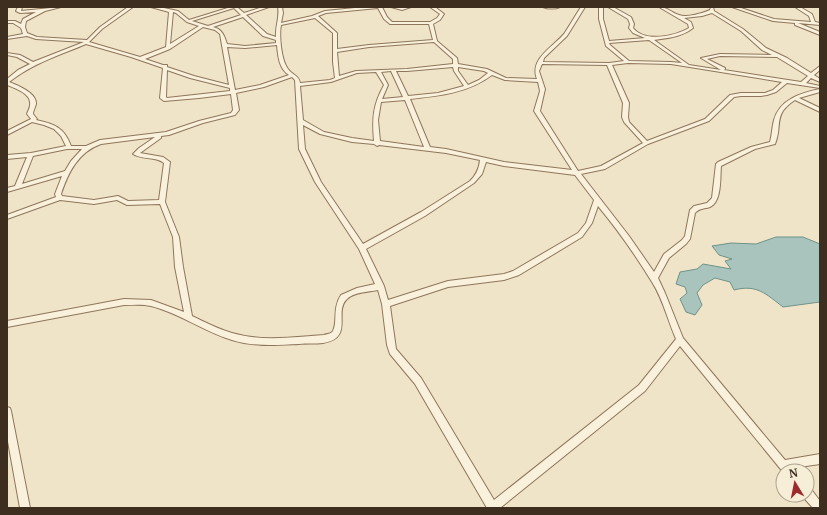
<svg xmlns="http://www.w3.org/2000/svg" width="827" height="515" viewBox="0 0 827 515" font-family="Merriweather,serif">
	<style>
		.water { fill: #a9c4bc; stroke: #6f938a }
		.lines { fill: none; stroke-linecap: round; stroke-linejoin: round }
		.minor-casing { stroke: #8d765c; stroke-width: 2 }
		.minor { fill: #faf1dc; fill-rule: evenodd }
	</style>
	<rect width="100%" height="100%" fill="#f0e4c8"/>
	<path class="water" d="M776,237H803L820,244V302L783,307C766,294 757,284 734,290L730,282L715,278L703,285L697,293L702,305L695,315L686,312L680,299L687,293L685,287L676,284L680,272L697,269L703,264L731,269L725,261L732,259L719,255L712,246L731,243L756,244Z"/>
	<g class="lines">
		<g class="minor-casing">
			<path id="minor" d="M18,7H22L21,11L61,7L45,11L26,21L25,27L27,33L37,37L87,40L100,27L128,7H133L102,29L89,42L140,57L166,47L169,12L151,7H159L178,11L189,20L231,7H237L244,13L263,7H269L246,15L267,34L276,37C275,27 280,17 278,7H282L283,13L281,23L312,16L325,11L365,7H382L387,17L392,22H430L437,18L440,14L430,7H435L444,14L440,20L433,24L437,41L457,58L458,64L487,69L506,78L537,79C529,59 553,47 564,34C570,25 575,16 581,7H585L567,36L544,58L543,62L609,63L624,61L606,46L599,19V7H603V19L609,41L645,38L633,33L629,28L630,24L628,19L608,7H613L631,17L634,24L633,28C645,43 675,36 689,28L688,24L659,7C667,7 672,13 679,15C687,18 703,13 710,10L711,7H713L714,11L743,29L766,48L787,58L811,73L820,66V70L814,75L820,79V82L811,78L806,83L820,86V88L787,83L776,92L767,95L761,96H741L734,97L709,121L648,144L605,169L581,174L629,236L654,272L664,254L682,240L685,236L690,210L694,206L707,203L712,198L716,164L718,162L751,147L770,142C772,135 772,127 774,120C780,99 801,93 820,89V92L799,98L820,108V112L795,100C772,115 783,125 775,144L755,149L721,166C720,177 722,202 710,207C704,209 699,208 695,213L690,239L686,244L669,258L658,278L665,293L683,338L785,460L820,454V464L792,468L793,471H783V472L680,346L645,391L500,508H487L415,384L390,354L387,345L382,304L378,290C368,292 353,292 346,300C334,313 354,338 323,343C315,344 307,343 299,344C277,345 254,347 232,340C204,332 180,313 151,306C142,304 133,305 124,305L7,327V321L124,299L151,300L184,312L175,267L173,237L160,204L127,205L117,200L94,204L60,200L7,219V215L56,197L55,194L62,176L7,192V188L15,186L27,157L7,159V155L31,153L66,146L61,136L54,129L44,125L32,122L7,135V131L31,119L27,114C28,111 30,108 30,105C32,94 15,88 7,85V79L18,70L30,64L17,57L7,55V53L20,55L33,62L84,42L36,39L27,36L7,39V37L23,34L21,28L13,23H7V21H15L21,24L23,19L36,12L20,13L16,11ZM234,8L241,15L208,26L192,21ZM378,8L384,19L390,24H429L433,40L369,45L337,49V33L318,16L326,13ZM173,12L176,13L187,22L199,26L170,44ZM712,13L741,31L762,50L772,55L720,54L701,58L721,70L689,65L654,40C667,38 682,37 693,28L691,22L684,18L702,16ZM243,17L263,36L276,40V43L245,46L227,44C224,35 222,29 213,27ZM315,18L333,33V62L335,78L330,80L300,83C299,75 292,75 288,69C281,60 279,35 281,25ZM203,27L215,30L220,34L229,85L194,76L167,67V65H163L145,59L170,49ZM649,40L682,63L671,62L629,61L610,45L609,43ZM434,42L453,59V64L407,69L356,71L339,76L337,52L369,47ZM86,44L131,57L163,68L160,98L164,101L199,98L231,94L233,110L231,113L199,121L166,132L100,140L86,146H71C64,127 54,124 36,120L37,119L33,114C33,111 35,108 36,104C37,93 17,85 9,82C33,63 58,56 86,44ZM277,45C278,56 279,69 289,75L260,85L235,90L227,47L245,48ZM720,56L777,57L808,76L801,82L724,70L725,69V68L707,59ZM628,63L671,64L782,82L773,90L765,93H741L730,95L705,119L647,141L629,122L628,117L629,103L612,65ZM542,64L607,65L623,103L622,117L624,122L643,143L601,166L578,171L540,111L545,89L539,71ZM453,67L454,71L464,86L438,93L408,96L396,71H407ZM458,67L484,71L488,73L479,80L468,85L458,71ZM167,70L190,78L230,88V91L167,98L166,97ZM391,71L403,97L382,99L388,85L381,72ZM376,72L384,85C373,105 372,118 374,141L352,138L324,132L303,120L300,86L331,82L357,73ZM492,75L505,80L538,82L540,91L534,111L572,170L504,162L446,149L430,147L410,99C439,96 468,93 492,75ZM292,77L295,80L299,149L315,182L359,249L375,284L357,288L341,295C332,309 338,321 333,331C331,334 327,334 324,335C294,337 262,342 232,333C218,329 205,322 192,316L183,267L179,237L165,202L170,162L163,157L140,153L161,138V136L169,135L203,123L235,115L239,110L236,93L264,87ZM405,100L424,147L380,141L378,120L381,102ZM303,125L320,134L352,142L374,144L377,146L379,145L446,153L480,160C479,169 476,175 470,181L421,212L363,244L321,182L305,149ZM155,137L139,148L133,154C142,160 155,156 164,163L159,200L128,201L118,196L94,200L62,196L61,194C68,173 78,152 101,144ZM67,149H82L71,161L65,171L22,184L33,156ZM486,162L504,166L575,175L594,200L586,223L578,233L513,271L504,274L448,281L388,300L384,286L366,249L425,216L474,183L482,174ZM598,206C618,230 636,256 652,282C663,299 668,321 676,339L639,385L494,500L421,378L396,349L390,306L448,287L504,280L519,275L582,237L592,223Z
				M391,7H411L402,10Z
				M543,7H560C556,9 547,9 543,7Z
				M732,7H738L774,19L811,22L809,16L795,7H800L812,14L815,22L820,23V25L798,23L820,32V35L795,25V23L773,21Z
				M7,407L10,408L11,411L30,508H20L7,436Z
				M807,488L811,489L820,501V508H813L803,497V495H807Z"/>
		</g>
		<use href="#minor" class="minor"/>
	</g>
	<rect width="827" height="515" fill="none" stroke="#3d2e20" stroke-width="16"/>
	<g transform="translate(795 483) rotate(350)"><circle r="19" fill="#f7eed8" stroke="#ada18e"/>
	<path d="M0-3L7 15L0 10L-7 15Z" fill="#9e2a2b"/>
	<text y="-6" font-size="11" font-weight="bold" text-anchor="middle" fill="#3d2e20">N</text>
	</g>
</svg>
